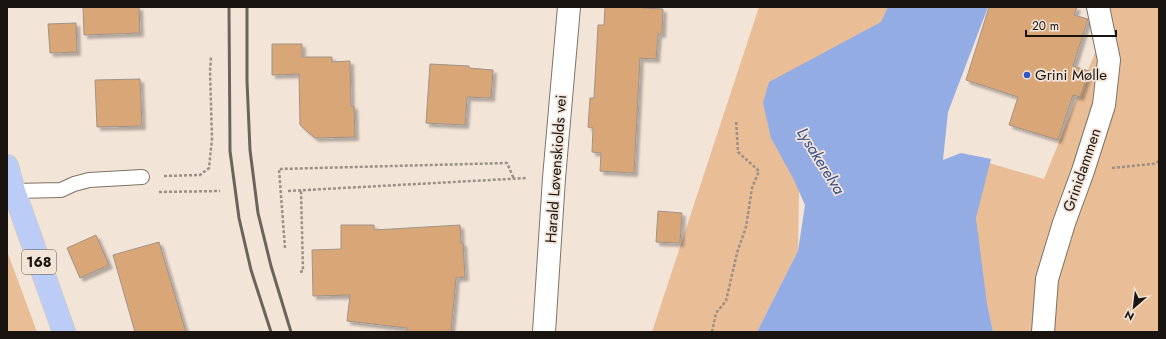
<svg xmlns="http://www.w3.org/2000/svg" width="1166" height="339" viewBox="0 0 1166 339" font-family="Jost,sans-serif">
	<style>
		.green { fill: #e9bd95 }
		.water { fill: #93ace4 }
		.building { fill: #d8a677; stroke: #a09388; filter: url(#shadow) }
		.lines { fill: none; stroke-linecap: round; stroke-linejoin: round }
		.lane-casing { stroke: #7e7267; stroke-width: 16 }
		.street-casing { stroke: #7e7267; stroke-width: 24 }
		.primary-casing { stroke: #cccbca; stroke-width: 24 }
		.path { stroke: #9a9087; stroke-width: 2.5; stroke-dasharray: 3 2; stroke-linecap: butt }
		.lane { stroke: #fff; stroke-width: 14 }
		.street { stroke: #fff; stroke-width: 22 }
		.primary { stroke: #bbcdf6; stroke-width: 22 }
		.rail { stroke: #6c635c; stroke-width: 3 }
		.poi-dot { fill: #3157c7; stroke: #f3e4d8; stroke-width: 1.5 }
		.labels { text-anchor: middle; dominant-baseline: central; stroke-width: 3.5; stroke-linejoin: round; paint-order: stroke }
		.shield { fill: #f3e4d8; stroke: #5a524c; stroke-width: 1 }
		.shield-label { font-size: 14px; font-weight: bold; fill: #191410 }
		.poi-label { font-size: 15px; fill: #191410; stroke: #f3e4d8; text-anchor: start }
		.street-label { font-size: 15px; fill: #191410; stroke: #f3e4d8 }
		.water-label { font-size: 16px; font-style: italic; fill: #365094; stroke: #f3e4d8 }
	</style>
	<defs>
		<filter id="shadow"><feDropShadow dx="3.5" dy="3.5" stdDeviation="1" flood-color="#0004"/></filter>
	</defs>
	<rect width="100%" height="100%" fill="#f3e4d8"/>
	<path class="green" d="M759,7H943L763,103L799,191L798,251L757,332H652Z
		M1088,7H1159V332H993L979,270L976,218L989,163L1044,179L1108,21Z
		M7,251L37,332H7Z"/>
	<path class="water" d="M888,7H988L948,112L943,160L961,153L991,159L976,218L987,304L993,332H757L798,251L805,205L793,178L771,138L763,103L769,82L881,22Z"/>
	<path class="building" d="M83,7H139L140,33L84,35Z
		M605,7H643V8L663,9L662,34H658L656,59L640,58L634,173L600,171L601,153L592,152L593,128L588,127L590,98H594L598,25H604Z
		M989,7H1077L1074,15L1088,19L1073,66L1089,71L1080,97L1073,95L1058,140L1009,125L1018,97L966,80Z
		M76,23L77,52L50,53L48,24Z
		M272,44H302V57H332V62L350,61L351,106H354L355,137L315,138L300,125L299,74L272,75Z
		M430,64L469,66V68L493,70L491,98L467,97L465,125L426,123Z
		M140,79L142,126L97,127L95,80Z
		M658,211L682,213L680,243L656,242Z
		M341,225H374V230L460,225L461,243H463L465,277L456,278L451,332H407V328L347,321L350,295L313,296L312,250L341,249Z
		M96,235L109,265L80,278L67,248Z
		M159,242L186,332H135L113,255Z"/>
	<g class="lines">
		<g class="lane-casing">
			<path id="lane" d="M14,191L61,190L74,184L89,180L142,177"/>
		</g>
		<g class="street-casing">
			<path id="street" d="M544,332L554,178L569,7
				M1043,332L1047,279L1064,223L1083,171L1104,105L1109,60L1098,7"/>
		</g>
		<g class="primary-casing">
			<path id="primary" d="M7,166L14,191L64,332"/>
		</g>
		<path class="path" d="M1112,168L1153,164L1159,161
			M164,176L200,175L209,168L212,139L210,71L211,56
			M288,191L527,178
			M159,192L220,191
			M285,248L279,169L507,163L514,179
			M300,272L303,271L301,191
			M712,332L716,313L726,301L737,253L746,227L752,188L759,171L738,152L736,120"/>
		<use href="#lane" class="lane"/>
		<use href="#street" class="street"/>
		<use href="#primary" class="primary"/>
		<path class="rail" d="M229,7L230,151L239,218L251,270L271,332
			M247,7V81L250,150L258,213L271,266L291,332"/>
	</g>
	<circle class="poi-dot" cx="1027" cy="75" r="4"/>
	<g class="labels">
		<rect class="shield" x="22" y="250" width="34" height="24" rx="3"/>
		<g class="shield-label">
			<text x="39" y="262">168</text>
		</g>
		<g class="poi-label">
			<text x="1035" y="75">Grini Mølle</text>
		</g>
		<g class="street-label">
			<text transform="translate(556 169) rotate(-86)">Harald Løvenskiolds vei</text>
			<text transform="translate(1082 170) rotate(-71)">Grinidammen</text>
		</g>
		<g class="water-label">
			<text transform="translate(821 161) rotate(58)">Lysakerelva</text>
		</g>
	</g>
	<rect width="1166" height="339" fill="none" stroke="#191410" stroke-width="16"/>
	<g transform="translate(1134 307) rotate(208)" stroke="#f3e4d8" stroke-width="3" paint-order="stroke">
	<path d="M0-3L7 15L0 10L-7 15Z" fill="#191410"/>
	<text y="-6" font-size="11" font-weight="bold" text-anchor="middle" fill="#191410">N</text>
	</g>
	<path d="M1026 30v6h90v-6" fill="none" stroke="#191410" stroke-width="2"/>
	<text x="1032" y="30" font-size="12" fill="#191410" stroke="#f3e4d8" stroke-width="3" paint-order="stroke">20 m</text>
</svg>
